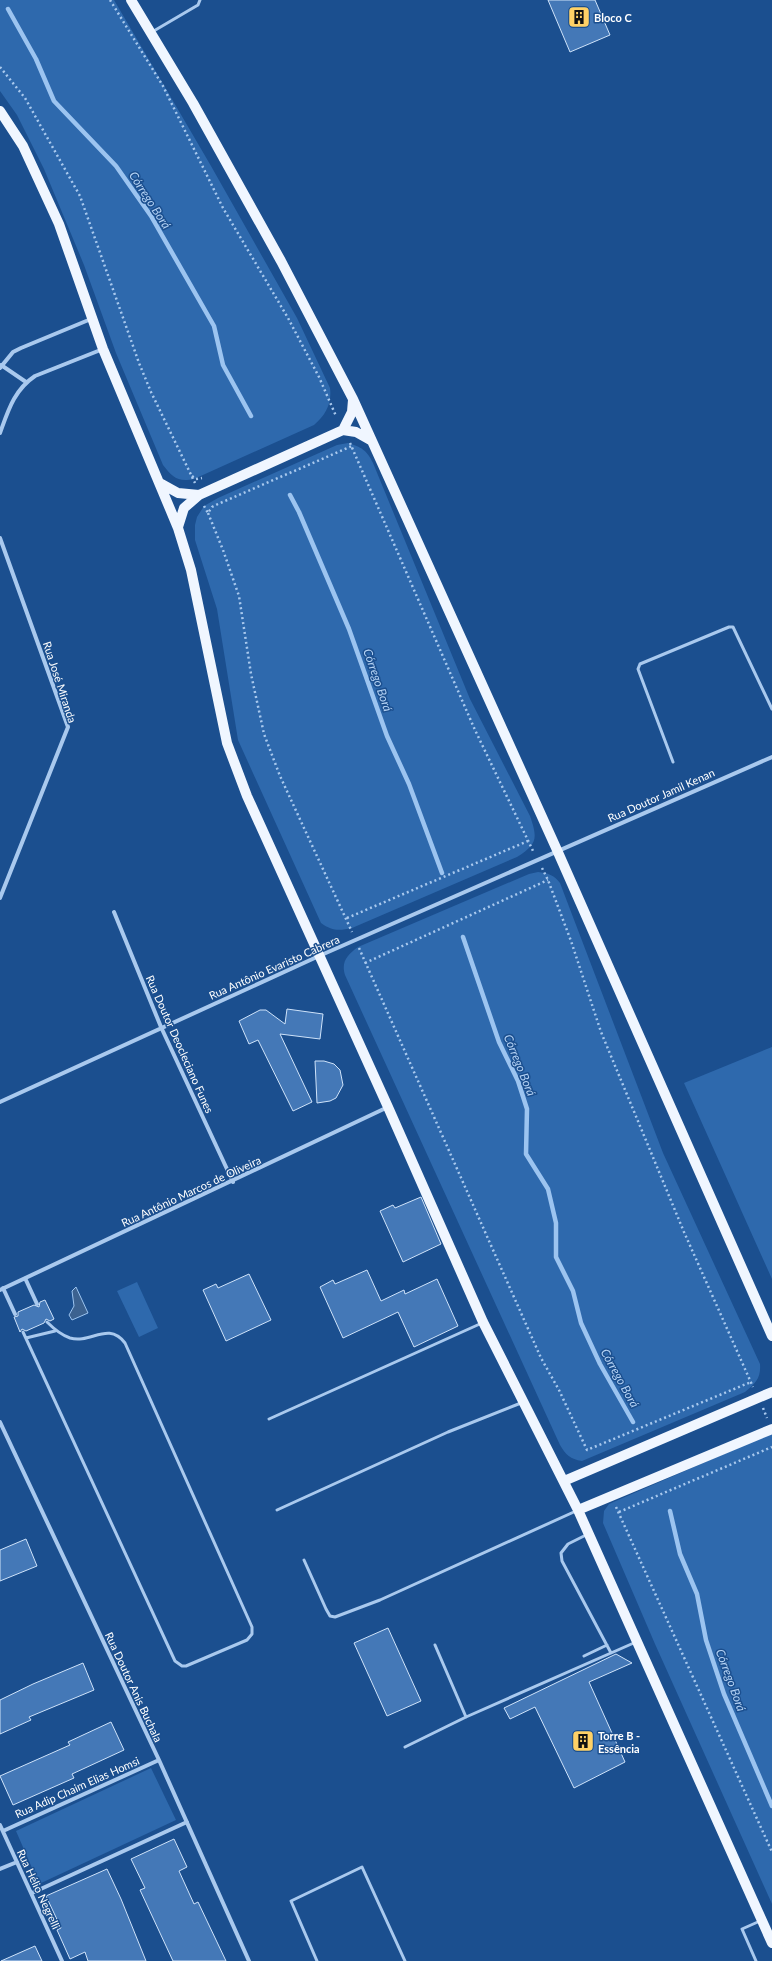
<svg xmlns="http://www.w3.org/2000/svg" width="772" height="1961" viewBox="0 0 772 1961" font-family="Lato,sans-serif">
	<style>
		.green { fill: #2e69ad }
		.water { fill: #3c6290; stroke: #9cc4f0 }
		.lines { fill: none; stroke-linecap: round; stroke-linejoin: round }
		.stream { stroke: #9cc4f0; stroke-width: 4.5 }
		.building { fill: #4478b7; stroke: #cfe3fa }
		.path { stroke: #a9c9ee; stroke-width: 2.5; stroke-dasharray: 2 3; stroke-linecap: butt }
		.service { stroke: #a9c9ee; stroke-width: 3 }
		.minor { stroke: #a9c9ee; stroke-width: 4 }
		.primary { stroke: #f0f6ff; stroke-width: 10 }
		.labels { text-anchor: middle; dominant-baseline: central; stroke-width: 3; stroke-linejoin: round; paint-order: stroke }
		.poi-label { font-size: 11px; font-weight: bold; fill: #fff; stroke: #1b4f8f; text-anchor: start }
		.street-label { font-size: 11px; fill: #fff; stroke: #1b4f8f }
		.water-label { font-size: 12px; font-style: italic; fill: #b5d3f5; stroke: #1b4f8f }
	</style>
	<rect width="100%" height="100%" fill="#1b4f8f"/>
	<path class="green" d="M0,0H114L211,166L297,318L330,388C332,403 326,415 314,425L194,479C178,482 173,478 163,465L116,353L84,265L44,169L17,115L0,91Z
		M348,443C361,447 367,450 373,463L470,699L530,816C538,839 537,844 517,857L352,928C339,931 332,931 321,923L238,740L217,609L195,540V525L197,517L204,506L218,498L337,445Z
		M538,872C548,873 554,875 560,883L663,1153L760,1364C761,1378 756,1383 745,1392L582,1461C570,1459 566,1455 560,1445L345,975C341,962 347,955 358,947L529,874Z
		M772,1047V1279L684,1083Z
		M137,1282L158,1328L139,1337L117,1291Z
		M772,1433V1904L655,1644L603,1523L604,1511L609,1504Z
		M151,1768L176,1820L39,1884L16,1831Z"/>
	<path class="water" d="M76,1287L88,1313L72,1320L69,1315L74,1306L72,1291Z"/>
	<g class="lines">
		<path class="stream" d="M8,9L36,59L54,101L116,166L151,216L214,326L223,365L251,416
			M290,495L299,512L349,629L387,736L409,784L442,873
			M463,937L499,1042L518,1081L527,1109L526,1154L548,1189L556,1223V1257L573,1291L581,1323L600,1364L633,1422
			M670,1511L680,1554L697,1594L706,1640L724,1694L772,1806"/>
	</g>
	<path class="building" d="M548,0H595L610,35L570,52Z
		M287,1009L323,1014L320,1039L280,1034L312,1102L293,1111L258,1040L249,1044L239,1021L260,1010H266L285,1024Z
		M315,1061H324L334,1064L340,1070L343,1085L336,1098L330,1101L317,1103Z
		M421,1197L441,1244L403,1262L380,1211L393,1205L395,1208Z
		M367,1270L381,1301L404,1290L405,1294L437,1279L458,1326L414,1347L398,1312L343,1338L320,1287L333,1280L335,1284Z
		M249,1274L271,1320L226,1341L203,1290L216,1284L218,1288Z
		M45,1300L54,1319L50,1321L46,1319L44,1323L26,1331L22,1329L20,1332L14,1317L18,1316V1312L34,1305L39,1307L40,1302Z
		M26,1539L37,1566L0,1581V1550Z
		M388,1628L421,1701L387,1716L354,1643Z
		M616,1654L632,1663L589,1682L625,1762L574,1788L535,1707L510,1719L504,1708Z
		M83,1663L94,1690L29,1717L31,1720L0,1734V1700L33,1684Z
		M111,1722L124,1750L72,1774L74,1778L13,1805L0,1776L70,1745L68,1742Z
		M174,1839L187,1867L179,1871L194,1904L198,1902L226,1961H173L140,1890L145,1888L131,1859Z
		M107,1869L121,1899L146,1961H88L85,1952L70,1959L57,1930L61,1928L46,1896Z
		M35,1946L42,1961H1Z"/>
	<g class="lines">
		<path class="path" d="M110,0L163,86L223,208L288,318L319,377L336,416
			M0,67L25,98L80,196L139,363L151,392L195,483
			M350,443L475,730L534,853
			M192,476L196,479L202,478
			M204,506L208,513L212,507L218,504L352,446
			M208,513L223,550L239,596L251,674L264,734L280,776L352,932
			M542,868L548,880L571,941L601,1032L684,1232L753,1387
			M347,918L528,841
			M359,948L541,1358L559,1390L587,1450L751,1382
			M365,963L548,880
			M763,1408L767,1418
			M616,1507L772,1852
			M619,1512L772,1447"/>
		<path class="service" d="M152,32L198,5L200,0
			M673,762L638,669L640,664L729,627H733L772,709
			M23,1332L175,1661L182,1666H186L247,1640L252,1634V1627L125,1343C108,1321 91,1344 70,1338C61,1335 54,1329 47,1322
			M26,1338L55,1331
			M269,1419L482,1323
			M277,1510L448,1432L521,1403
			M586,1535L568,1544L561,1553L562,1561L611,1653
			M304,1560L326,1609L330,1616L335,1617L380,1600L576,1511
			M435,1645L466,1717
			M584,1656L607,1645
			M405,1747L466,1717L636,1642
			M317,1961L291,1901L362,1867L405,1961
			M756,1961L742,1929L760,1921"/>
		<path class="minor" d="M1,365L26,382
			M0,368L13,352L21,348L91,319
			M0,433C8,411 14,390 35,376L103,349
			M0,538L68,727L0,898
			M114,912L161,1027L233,1182
			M0,1102L319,956L772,757
			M25,1278L37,1304
			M3,1288L15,1314
			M0,1290L388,1107
			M0,1422L159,1760L249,1961
			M0,1825L62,1961
			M3,1831L159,1760
			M0,1869L17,1862
			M32,1893L187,1822"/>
		<path class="primary" d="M131,0L193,103L281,261L353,399L557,850L772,1336
			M0,111L23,146L59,224L103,349L178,528L191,570L227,743L247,796L388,1107L483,1322L578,1510L772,1943
			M343,430L352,412L353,400
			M160,483L178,493L199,495
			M178,527L184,508L199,495L343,430L356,432L372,441
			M564,1481L772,1392
			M578,1510L772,1429"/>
	</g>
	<defs>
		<g id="building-square" transform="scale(1.15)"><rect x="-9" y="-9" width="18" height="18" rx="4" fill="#ffd166" stroke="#1b4f8f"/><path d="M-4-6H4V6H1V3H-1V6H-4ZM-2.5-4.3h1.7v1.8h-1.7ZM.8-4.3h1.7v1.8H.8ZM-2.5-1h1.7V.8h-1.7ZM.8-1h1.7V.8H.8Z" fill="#111"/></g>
	</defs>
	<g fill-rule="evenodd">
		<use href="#building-square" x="579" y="17"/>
		<use href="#building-square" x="583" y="1741"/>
	</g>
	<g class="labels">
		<g class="poi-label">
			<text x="594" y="17">Bloco C</text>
			<text x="598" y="1735">Torre B -<tspan x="598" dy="13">Essência</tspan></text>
		</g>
		<g class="street-label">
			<text transform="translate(60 682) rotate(72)">Rua José Miranda</text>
			<text transform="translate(661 795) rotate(-24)">Rua Doutor Jamil Kenan</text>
			<text transform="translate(274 967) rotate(-24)">Rua Antônio Evaristo Cabrera</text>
			<text transform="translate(180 1044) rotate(66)">Rua Doutor Deocleciano Funes</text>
			<text transform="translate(191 1191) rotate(-25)">Rua Antônio Marcos de Oliveira</text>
			<text transform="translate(134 1687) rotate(65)">Rua Doutor Anis Buchala</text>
			<text transform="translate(77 1787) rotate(-24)">Rua Adip Chaim Elias Homsi</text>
			<text transform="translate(39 1889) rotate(65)">Rua Hélio Negrelli</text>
		</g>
		<g class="water-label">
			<text transform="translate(150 200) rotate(57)">Córrego Borá</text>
			<text transform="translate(378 680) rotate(71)">Córrego Borá</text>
			<text transform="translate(520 1065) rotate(68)">Córrego Borá</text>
			<text transform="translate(620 1378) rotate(61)">Córrego Borá</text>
			<text transform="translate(731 1680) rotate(70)">Córrego Borá</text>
		</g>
	</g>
</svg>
